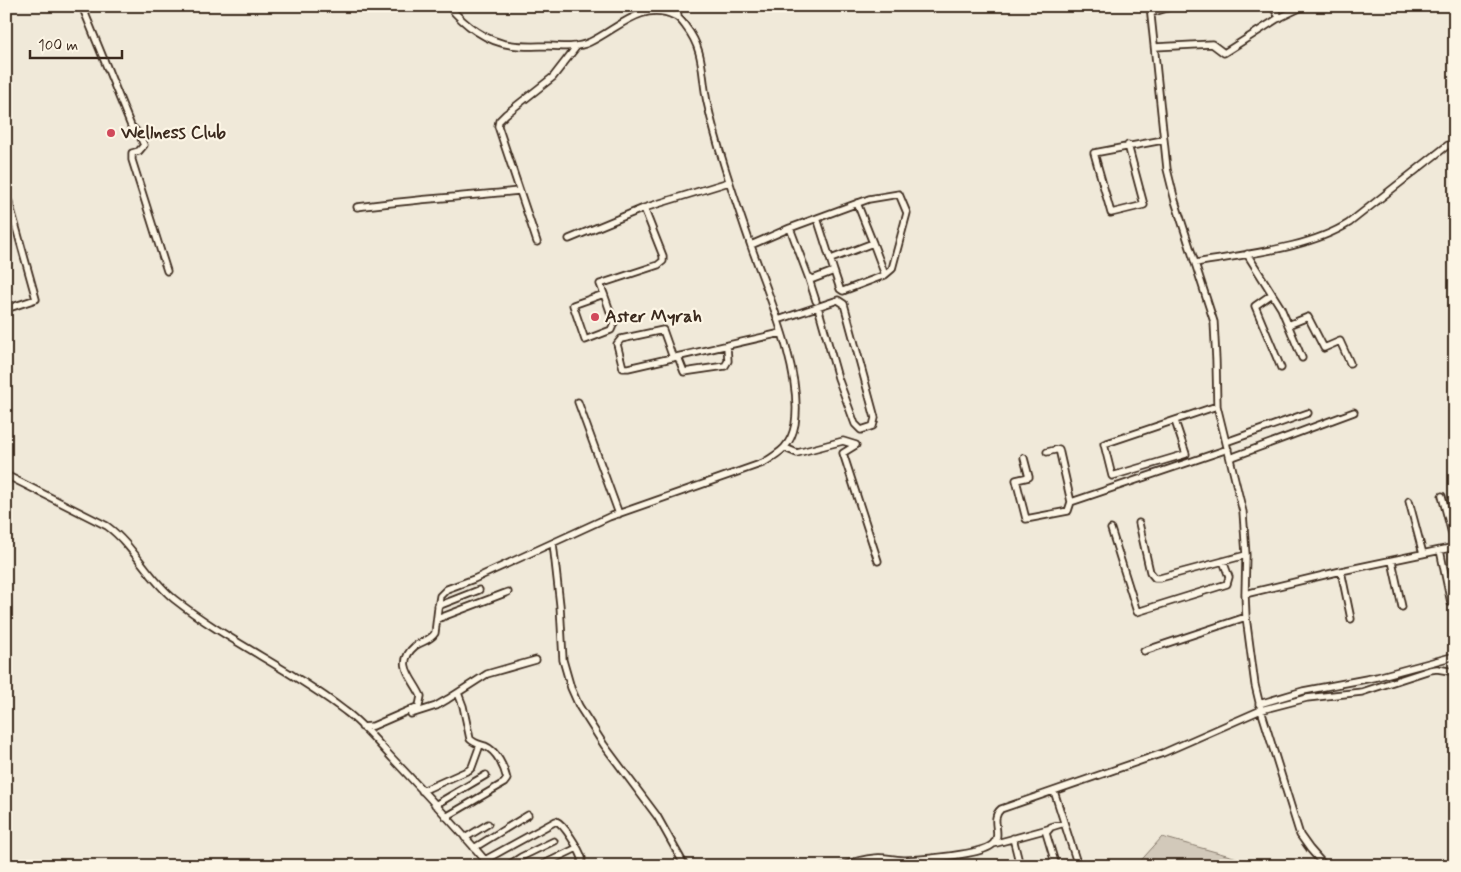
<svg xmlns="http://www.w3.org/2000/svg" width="1461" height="872" viewBox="0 0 1461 872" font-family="Mynerve,sans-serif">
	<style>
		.green { fill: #d2c9ba; stroke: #867a6c }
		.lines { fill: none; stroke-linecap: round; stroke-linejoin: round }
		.minor-casing { stroke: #3b2a1e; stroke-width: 9 }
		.minor { stroke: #fcf5e5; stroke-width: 5.5 }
		.poi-dot { fill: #d1495b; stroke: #fcf5e5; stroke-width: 2 }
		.labels { text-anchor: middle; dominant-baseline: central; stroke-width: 4.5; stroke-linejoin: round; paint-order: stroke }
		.poi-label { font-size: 18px; font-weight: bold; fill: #3b2a1e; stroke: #fcf5e5; text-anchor: start }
	</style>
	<rect width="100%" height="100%" fill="#f0e9d9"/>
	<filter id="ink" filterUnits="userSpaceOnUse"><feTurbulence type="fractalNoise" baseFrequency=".02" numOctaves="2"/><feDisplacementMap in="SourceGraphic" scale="10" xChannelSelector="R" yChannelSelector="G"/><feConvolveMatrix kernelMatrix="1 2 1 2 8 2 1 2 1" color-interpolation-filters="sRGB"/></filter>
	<g filter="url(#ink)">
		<path class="green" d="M1162,837L1266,866H1136Z"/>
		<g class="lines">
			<g class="minor-casing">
				<path id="minor" d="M82,6L131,126L139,134L144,145L139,151L132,153V160L167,271
					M677,6L678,17
					M1150,6L1167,169L1175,201L1214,322L1216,360L1217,406L1243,512L1246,555L1245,594L1246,617L1255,685L1261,710L1300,835L1310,849L1325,866
					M1272,6L1280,18
					M1151,13L1173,6
					M1155,47L1212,44L1224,53L1277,19L1304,6
					M1128,145L1144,205L1111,213L1094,153L1163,140
					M6,199L9,202L36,299L6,309
					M857,203L873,243
					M357,207C411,199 465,197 519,191
					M790,228L808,276L813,279L834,271L817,218
					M569,239L644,208
					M537,242L498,126L499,121L506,114L553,77L577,46
					M751,245L790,228L869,199L899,194L907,213L892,269L885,275
					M1247,254L1281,308L1302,358
					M831,259L873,243L885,275L843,291L840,289L834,271
					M1196,263C1244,254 1308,249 1349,223L1448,145
					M808,276L816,301
					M604,294L614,323L611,330L585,340L573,305L604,294L600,284L658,265L663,261V256L644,208L729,182
					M1272,294L1255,306L1281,368
					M778,320L838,300L844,304L875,418L873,426L861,430L855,424L838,378L818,307
					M1288,325L1308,317L1324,348L1340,341L1350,363
					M678,357L684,372L725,366L728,361L727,346
					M673,358L663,330L621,339L617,344L623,368H628L781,333
					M578,402L619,514
					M1175,421L1186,454L1112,476L1104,444L1217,406
					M1226,442L1308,413
					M785,448L797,453L843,441L856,445L843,453L878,561
					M1047,452L1059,449L1071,502L1228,449
					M1024,458L1029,477L1016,480L1026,519L1068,511L1071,502
					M1230,458L1354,412
					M6,475L107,526C134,546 148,578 174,599C227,641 291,669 345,711C363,724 378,743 393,759C426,794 459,829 490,866
					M1442,496L1455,545
					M1409,501L1423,554
					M1139,523L1150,572L1155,578H1160L1246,555
					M1111,529L1137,612L1227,584L1229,577L1223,561
					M553,543L560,605L563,660L571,688L579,706L604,745L657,816L685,866
					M1440,550L1451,603
					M1392,561L1402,607
					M1341,571L1351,619
					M1245,594L1341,571L1455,547
					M438,606L479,590
					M437,619L508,592
					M1144,651L1246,617
					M1259,704L1303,691L1377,677L1455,656
					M411,714L436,706L448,699L487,674L536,660
					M362,727L373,726L419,706L421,696C413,678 394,664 415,646C422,641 430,641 435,633L438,608L440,596L447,589L474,579L609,517L763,463C781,452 791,446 795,424C803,373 768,294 751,246C735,199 718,151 707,102C701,74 705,51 686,27C683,23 680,18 675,16C642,0 618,29 590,42C578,48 563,47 549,46C537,46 524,47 511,45C487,42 464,25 449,6
					M422,791L469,770L472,767L480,745
					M1054,791L1078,866
					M435,805L486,775
					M446,817L504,783L507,779C504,767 497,751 485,746C479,744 475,744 470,739L463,706L458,693
					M465,838L488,824
					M1013,838L1020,866
					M993,844L1048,829
					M474,848L528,815
					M485,860L556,821C564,824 579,849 582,858C582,860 581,863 581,866
					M507,866L521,857L554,841
					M540,866L577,848
					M842,866C853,862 864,859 875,858C886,857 896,860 906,860C923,859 982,855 993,844C1003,834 989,819 1001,809L1163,753L1261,710L1307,698L1362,692L1430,670L1437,669L1455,672
					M1056,866L1046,833L1051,827L1064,823"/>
			</g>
			<use href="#minor" class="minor"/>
		</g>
	</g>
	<g class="poi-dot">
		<circle cx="111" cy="133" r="5"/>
		<circle cx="595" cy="317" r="5"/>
	</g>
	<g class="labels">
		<g class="poi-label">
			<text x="121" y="133">Wellness Club</text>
			<text x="605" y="317">Aster Myrah</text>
		</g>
	</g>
	<rect width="1461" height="872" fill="none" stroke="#fcf5e5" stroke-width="25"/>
	<rect x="12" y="12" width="1436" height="847" fill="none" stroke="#3b2a1e" stroke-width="2" filter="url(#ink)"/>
	<path d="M30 50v8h92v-8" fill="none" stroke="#3b2a1e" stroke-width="2.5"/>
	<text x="38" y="50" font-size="15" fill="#3b2a1e" stroke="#fcf5e5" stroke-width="4" paint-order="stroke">100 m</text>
</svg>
